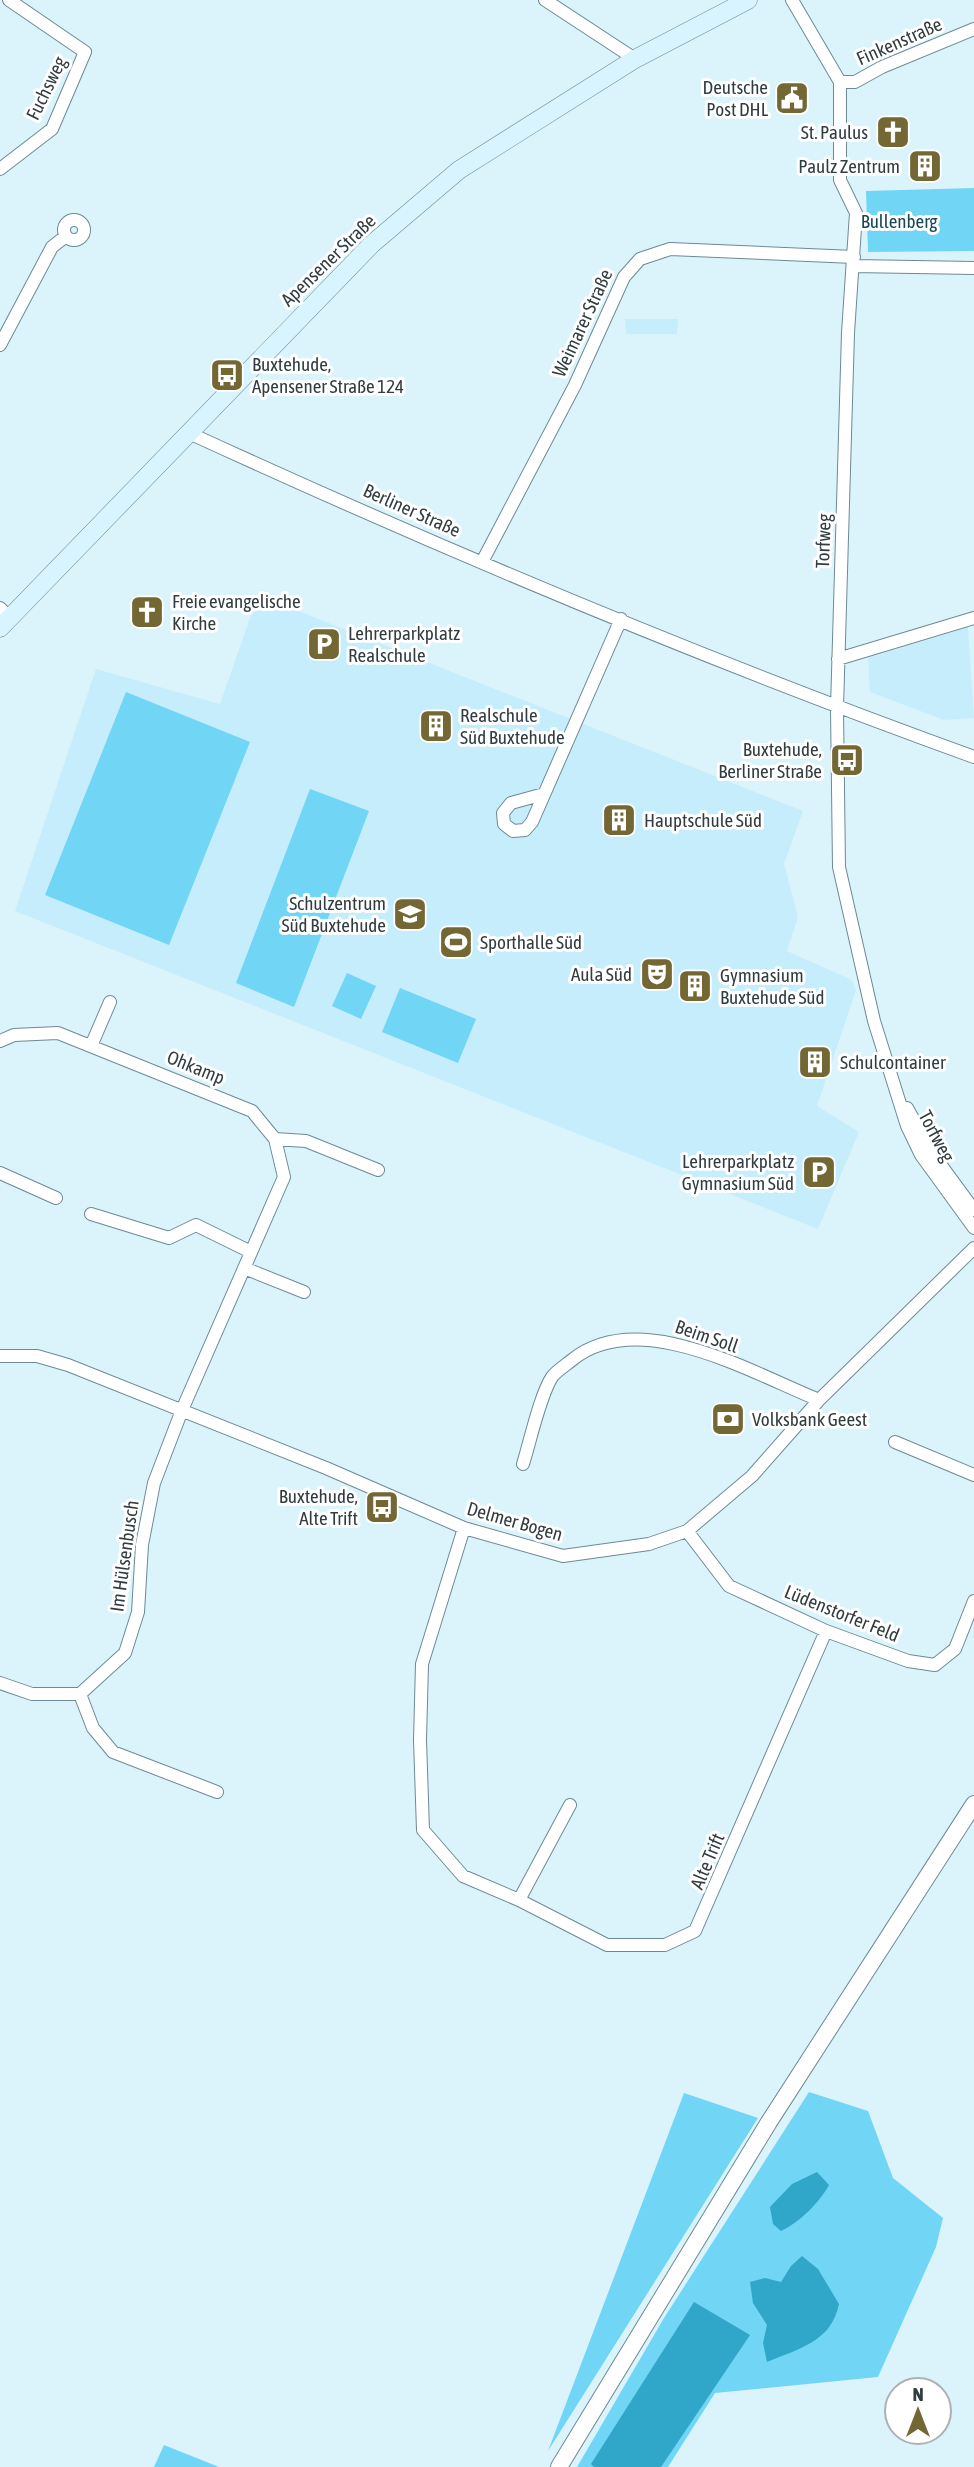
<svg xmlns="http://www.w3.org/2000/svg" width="974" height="2467" viewBox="0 0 974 2467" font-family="'Asap Condensed',sans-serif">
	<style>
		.built { fill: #c6edfb }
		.green { fill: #71d5f5 }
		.water { fill: #30a6c8 }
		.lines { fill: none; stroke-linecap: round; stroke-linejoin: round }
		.minor-casing { stroke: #6d8a94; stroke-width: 14 }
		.tertiary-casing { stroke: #6d8a94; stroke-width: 18 }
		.secondary-casing { stroke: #6d8a94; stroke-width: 19 }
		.minor { stroke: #fff; stroke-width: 12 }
		.tertiary { stroke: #fff; stroke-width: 16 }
		.secondary { stroke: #d8f4fe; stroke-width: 18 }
		.labels { text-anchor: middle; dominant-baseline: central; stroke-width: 6; stroke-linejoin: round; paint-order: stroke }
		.street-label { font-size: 19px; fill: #313d41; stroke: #fff }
		.poi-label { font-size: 19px; fill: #313d41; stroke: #fff; text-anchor: start }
		.park-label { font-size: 19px; fill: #164755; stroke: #fff }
	</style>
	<rect width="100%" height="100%" fill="#dbf4fc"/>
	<path class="built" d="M625,319H678L677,334H626Z
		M258,595L803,811L784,864L798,917L787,951L852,980L856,990L817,1106L859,1132L818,1229L15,911L96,669L220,704Z
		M968,627L974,718L944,720L870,692L868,658Z"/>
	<path class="green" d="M974,188V251L868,252L866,191Z
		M126,692L250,742L169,945L45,895Z
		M310,789L369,811L294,1007L236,983Z
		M347,973L376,986L361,1019L332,1006Z
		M400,988L476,1019L458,1063L382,1032Z
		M809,2092L868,2111L893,2178L943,2218L936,2247L878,2377L715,2393L668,2467H577L664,2318Z
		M684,2093L758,2118L548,2451Z
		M164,2445L219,2467H154Z"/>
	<path class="water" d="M817,2172L829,2185C819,2203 800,2222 781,2231L773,2224L770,2207L792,2184Z
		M802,2256L818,2269L839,2304C831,2342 800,2348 767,2362L763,2343L767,2325L753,2303L750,2282L765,2278L781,2282L791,2266Z
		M694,2302L750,2335L661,2467H594L591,2464Z"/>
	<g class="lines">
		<g class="minor-casing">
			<path id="minor" d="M545,0L635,59
				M792,0L840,82V180L856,213L848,333L837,708L839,867L874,1021L907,1126L921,1155L974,1228
				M840,82H855L882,67L974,29
				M0,169L52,129L85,52L9,0
				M64 230a10 10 0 1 1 20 0a10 10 0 1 1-20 0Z
				M853,266L974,268
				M0,345L52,247L66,236
				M189,433C446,551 708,661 974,757
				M482,562L575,385L624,277L640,259L670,249L854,257
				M0,608L10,618
				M838,659L974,618
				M544,794L511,803L503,813L504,824L513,831L525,830L532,822L621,619
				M0,1041L14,1035L58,1033L252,1111L275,1139L284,1177L182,1410L154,1483L142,1545L138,1612L125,1653L80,1694H32L0,1683
				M91,1046L110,1002
				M907,1108L932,1153L974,1210
				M275,1139L306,1141L378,1170
				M0,1173L56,1198
				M91,1214L169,1238L196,1225L251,1252
				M244,1268L304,1292
				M0,1356H37L68,1365L326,1468L464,1528L563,1556L649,1544L687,1531L752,1476L819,1400L974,1248
				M895,1442L974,1475
				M523,1464C530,1442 540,1395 552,1377C556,1371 566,1365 572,1360C639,1306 752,1373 819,1400
				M464,1528L422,1664L420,1740L423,1830L463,1876L519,1900L607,1945H665L695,1931L826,1631
				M687,1531L729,1586L826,1631L908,1661L935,1665L955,1649L974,1601
				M80,1694L93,1728L113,1752L217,1792
				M519,1900L570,1805"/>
		</g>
		<g class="tertiary-casing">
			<path id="tertiary" d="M559,2467L769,2122L974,1804"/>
		</g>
		<g class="secondary-casing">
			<path id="secondary" d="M0,628L372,244L459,170L635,59L748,0"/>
		</g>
		<use href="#minor" class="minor"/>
		<use href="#tertiary" class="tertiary"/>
		<use href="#secondary" class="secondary"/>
	</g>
	<defs>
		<g id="civic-square" transform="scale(1.75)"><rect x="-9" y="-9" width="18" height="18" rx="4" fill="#736734" stroke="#fff"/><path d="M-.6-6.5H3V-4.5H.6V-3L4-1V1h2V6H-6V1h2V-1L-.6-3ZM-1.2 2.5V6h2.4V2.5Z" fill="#fff"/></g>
		<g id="church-square" transform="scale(1.75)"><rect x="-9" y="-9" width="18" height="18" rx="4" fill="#736734" stroke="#fff"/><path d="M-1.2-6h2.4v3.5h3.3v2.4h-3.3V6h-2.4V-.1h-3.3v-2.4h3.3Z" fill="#fff"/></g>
		<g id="building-square" transform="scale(1.75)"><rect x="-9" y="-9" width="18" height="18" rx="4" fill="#736734" stroke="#fff"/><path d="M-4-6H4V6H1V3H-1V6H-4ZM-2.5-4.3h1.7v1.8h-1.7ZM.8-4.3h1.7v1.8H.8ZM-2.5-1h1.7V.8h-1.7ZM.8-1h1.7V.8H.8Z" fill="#fff"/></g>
		<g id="bus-square" transform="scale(1.75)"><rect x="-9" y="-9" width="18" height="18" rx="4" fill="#736734" stroke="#fff"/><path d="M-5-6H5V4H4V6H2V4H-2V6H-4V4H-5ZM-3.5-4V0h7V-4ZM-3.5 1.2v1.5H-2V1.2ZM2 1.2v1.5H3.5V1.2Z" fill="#fff"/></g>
		<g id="parking-square" transform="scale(1.75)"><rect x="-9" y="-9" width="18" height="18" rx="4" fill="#736734" stroke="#fff"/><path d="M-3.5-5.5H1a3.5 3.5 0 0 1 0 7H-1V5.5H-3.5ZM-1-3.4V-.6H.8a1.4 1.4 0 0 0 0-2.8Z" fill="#fff"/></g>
		<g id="school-square" transform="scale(1.75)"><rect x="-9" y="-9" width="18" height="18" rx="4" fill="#736734" stroke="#fff"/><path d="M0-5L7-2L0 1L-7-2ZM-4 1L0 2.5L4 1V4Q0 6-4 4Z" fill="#fff"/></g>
		<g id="stadium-square" transform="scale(1.75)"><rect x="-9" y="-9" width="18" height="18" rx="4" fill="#736734" stroke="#fff"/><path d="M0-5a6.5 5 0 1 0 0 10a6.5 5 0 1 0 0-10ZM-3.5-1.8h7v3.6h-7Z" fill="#fff"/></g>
		<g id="theatre-square" transform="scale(1.75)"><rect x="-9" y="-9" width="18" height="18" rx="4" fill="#736734" stroke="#fff"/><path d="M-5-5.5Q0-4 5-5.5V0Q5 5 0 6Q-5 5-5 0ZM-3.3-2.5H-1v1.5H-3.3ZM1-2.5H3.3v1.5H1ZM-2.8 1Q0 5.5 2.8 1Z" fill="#fff"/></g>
		<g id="bank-square" transform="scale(1.75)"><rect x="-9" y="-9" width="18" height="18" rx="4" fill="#736734" stroke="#fff"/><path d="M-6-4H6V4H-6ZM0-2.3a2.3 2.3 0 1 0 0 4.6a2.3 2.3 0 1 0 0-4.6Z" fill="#fff"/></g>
	</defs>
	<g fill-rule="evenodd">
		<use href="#civic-square" x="792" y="98"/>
		<use href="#church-square" x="893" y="132"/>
		<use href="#building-square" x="925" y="166"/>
		<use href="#bus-square" x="227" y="375"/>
		<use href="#church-square" x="147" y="612"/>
		<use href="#parking-square" x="324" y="644"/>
		<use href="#building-square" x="436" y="726"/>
		<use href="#bus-square" x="847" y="760"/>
		<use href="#building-square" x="619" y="820"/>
		<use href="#school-square" x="410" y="914"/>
		<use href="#stadium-square" x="456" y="942"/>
		<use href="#theatre-square" x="657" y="974"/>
		<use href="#building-square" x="695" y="986"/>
		<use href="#building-square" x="815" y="1062"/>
		<use href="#parking-square" x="819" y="1172"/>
		<use href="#bank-square" x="728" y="1419"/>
		<use href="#bus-square" x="382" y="1507"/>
	</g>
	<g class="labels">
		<g class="street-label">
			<text transform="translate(899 41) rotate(-24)">Finkenstraße</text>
			<text transform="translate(46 88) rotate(-64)">Fuchsweg</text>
			<text transform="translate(328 260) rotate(-44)">Apensener Straße</text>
			<text transform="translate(582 323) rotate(-65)">Weimarer Straße</text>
			<text transform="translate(412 510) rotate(24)">Berliner Straße</text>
			<text transform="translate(823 541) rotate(-88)">Torfweg</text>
			<text transform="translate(196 1067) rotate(22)">Ohkamp</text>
			<text transform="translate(937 1136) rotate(62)">Torfweg</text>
			<text transform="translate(707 1336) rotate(19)">Beim Soll</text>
			<text transform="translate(515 1521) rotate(16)">Delmer Bogen</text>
			<text transform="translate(124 1556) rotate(-82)">Im Hülsenbusch</text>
			<text transform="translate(842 1613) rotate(22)">Lüdenstorfer Feld</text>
			<text transform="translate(707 1861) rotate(-67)">Alte Trift</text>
		</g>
		<g class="poi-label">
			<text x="768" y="87" text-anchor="end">Deutsche<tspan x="768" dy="22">Post DHL</tspan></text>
			<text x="868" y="132" text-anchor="end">St. Paulus</text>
			<text x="900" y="166" text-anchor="end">Paulz Zentrum</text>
			<text x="252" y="364">Buxtehude,<tspan x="252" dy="22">Apensener Straße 124</tspan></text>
			<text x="172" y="601">Freie evangelische<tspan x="172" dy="22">Kirche</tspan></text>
			<text x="348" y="633">Lehrerparkplatz<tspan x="348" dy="22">Realschule</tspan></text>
			<text x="460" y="715">Realschule<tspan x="460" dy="22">Süd Buxtehude</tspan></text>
			<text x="822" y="749" text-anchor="end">Buxtehude,<tspan x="822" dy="22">Berliner Straße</tspan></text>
			<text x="644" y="820">Hauptschule Süd</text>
			<text x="386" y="903" text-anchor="end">Schulzentrum<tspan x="386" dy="22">Süd Buxtehude</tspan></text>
			<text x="480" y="942">Sporthalle Süd</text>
			<text x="632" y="974" text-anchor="end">Aula Süd</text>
			<text x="720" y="975">Gymnasium<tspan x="720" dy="22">Buxtehude Süd</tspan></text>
			<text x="840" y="1062">Schulcontainer</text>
			<text x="794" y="1161" text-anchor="end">Lehrerparkplatz<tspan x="794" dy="22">Gymnasium Süd</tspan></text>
			<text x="752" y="1419">Volksbank Geest</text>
			<text x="358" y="1496" text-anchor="end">Buxtehude,<tspan x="358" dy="22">Alte Trift</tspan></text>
		</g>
		<g class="park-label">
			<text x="899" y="221">Bullenberg</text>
		</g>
	</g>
	<g transform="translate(918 2411)"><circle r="33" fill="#ffffff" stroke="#adb1b3" stroke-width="2"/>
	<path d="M0-5L12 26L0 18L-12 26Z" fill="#736734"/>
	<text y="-10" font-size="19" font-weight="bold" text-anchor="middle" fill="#313d41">N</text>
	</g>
</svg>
